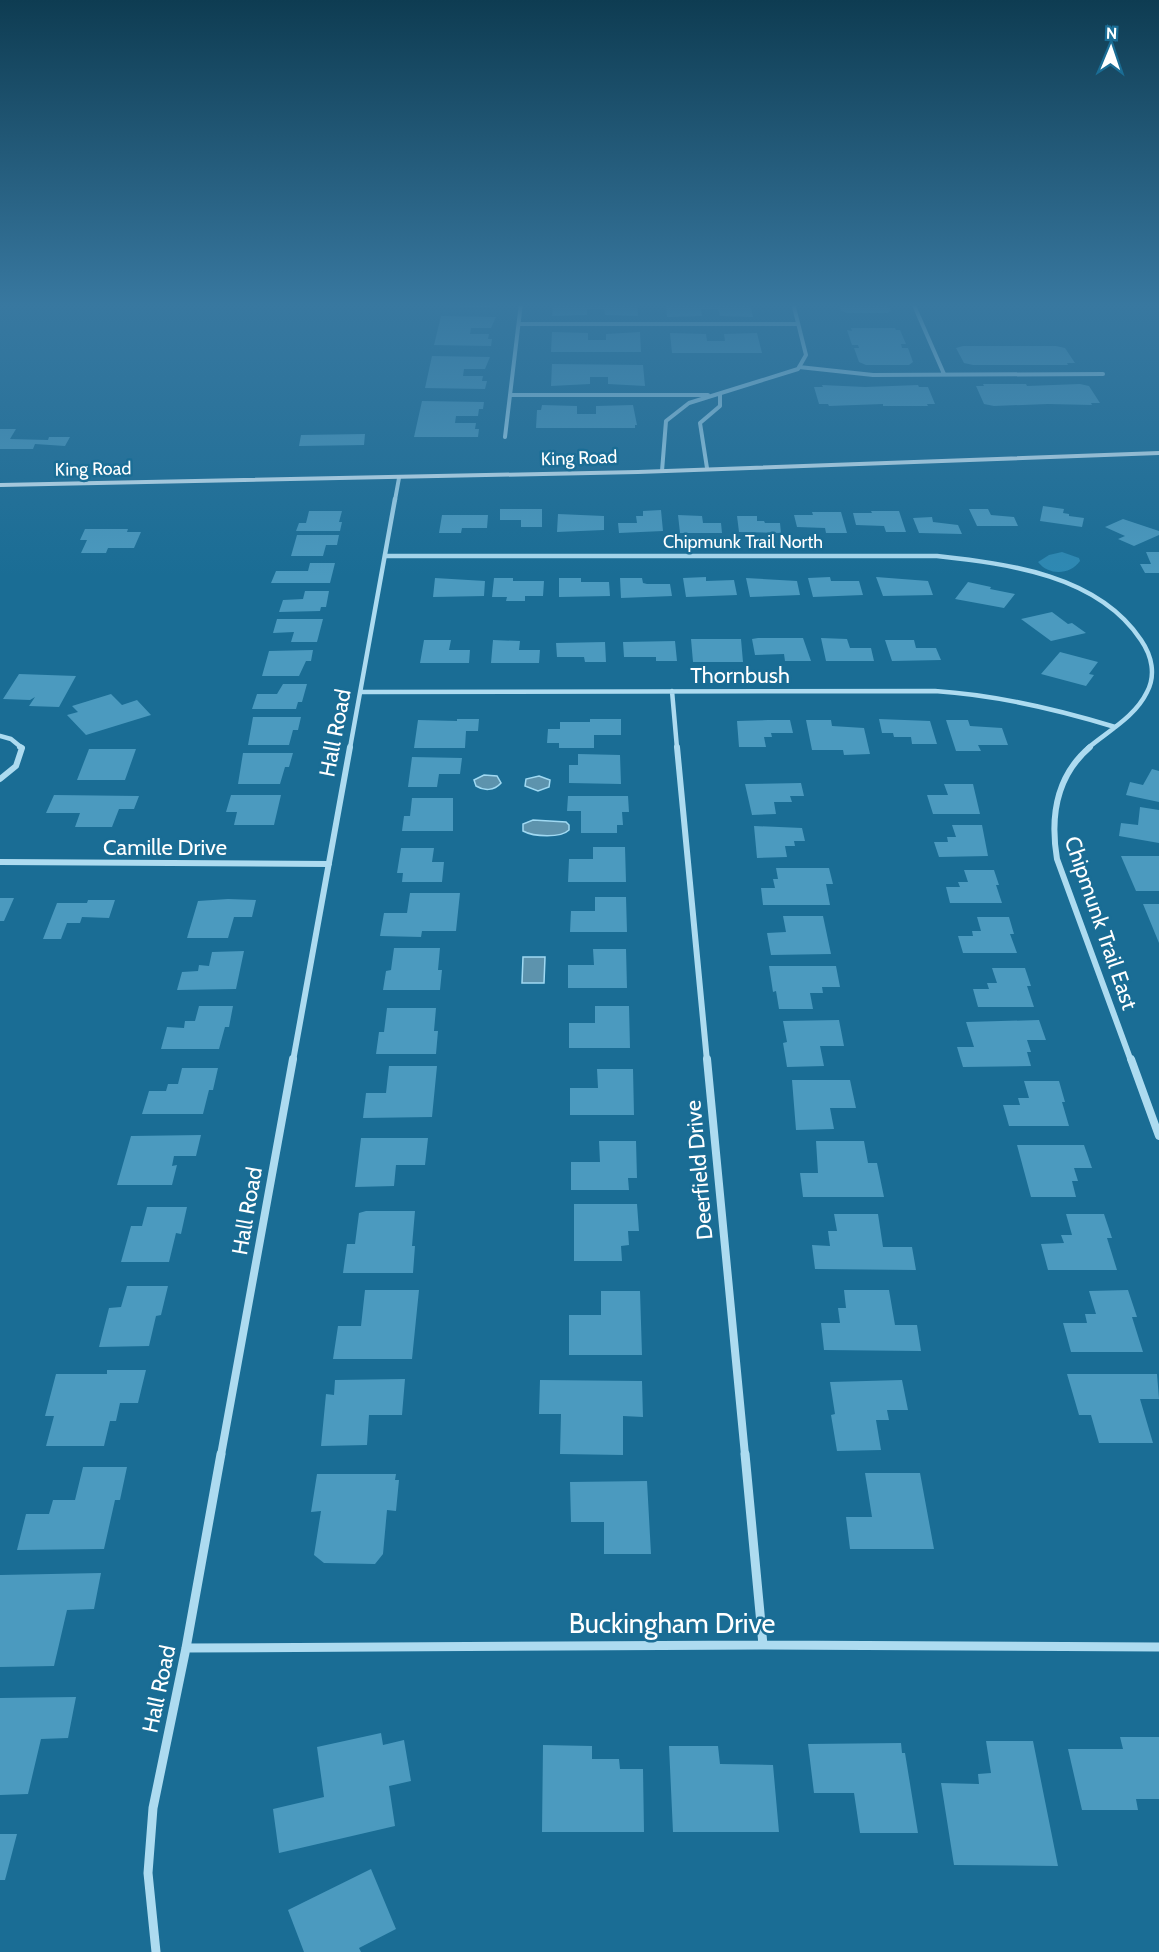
<svg xmlns="http://www.w3.org/2000/svg" width="1159" height="1952" viewBox="0 0 1159 1952" font-family="Cabin,sans-serif">
	<style>
		.green { fill: #2e89b3 }
		.water { fill: #5d93ad; stroke: #a0d9f2; stroke-width: 1.5 }
		.building { fill: #4b9abf }
		.lines { fill: none; stroke-linecap: round; stroke-linejoin: round }
		.street-far4 { stroke: #addbf0; stroke-width: 4 }
		.street-far3 { stroke: #addbf0; stroke-width: 4.5 }
		.street-far2 { stroke: #addbf0; stroke-width: 6 }
		.street-far1 { stroke: #addbf0; stroke-width: 8 }
		.street { stroke: #addbf0; stroke-width: 9 }
		.secondary { fill: #dbf0fb; fill-rule: evenodd }
		.labels { text-anchor: middle; dominant-baseline: central; stroke-width: 5; stroke-linejoin: round; paint-order: stroke }
		.far-street-label { font-size: 18px; fill: #fff; stroke: #1a6d95 }
		.street-label { font-size: 22px; fill: #fff; stroke: #1a6d95 }
		.near-street-label { font-size: 27px; fill: #fff; stroke: #1a6d95 }
	</style>
	<rect width="100%" height="100%" fill="#1a6d95"/>
	<path class="green" d="M1062,552L1079,558L1080,561C1070,575 1049,576 1038,562L1049,555Z"/>
	<path class="water" d="M484,775L497,776L501,783C494,791 484,791 476,786L474,780Z
		M539,776L550,780L549,787L538,791L525,786L526,779Z
		M533,820L566,822L569,825V830C561,838 534,837 523,831V824Z
		M523,957H545L544,983H522Z"/>
	<path class="building" d="M444,303H498L497,306L484,307L443,306Z
		M553,303H637L638,316L605,315L604,309H587V315L552,316Z
		M666,303H750L753,317L720,316L718,309H701L702,316L667,317Z
		M838,303H888L891,311L887,313H847L841,311Z
		M441,316L496,317L491,328H471L470,334H489L488,339H492L491,346L434,345Z
		M851,328H895L896,330H900L906,344H901L902,348H908L913,362L909,365H866L859,362L854,348H859L858,345H852L847,330L852,331Z
		M552,332L588,333V340H606V334L640,332L641,352H551Z
		M670,333L706,334L707,341H725L724,334L757,333L762,353H672Z
		M963,346H1056L1065,348L1075,363H1067L1068,365H973L964,363L956,348Z
		M432,356L490,357L485,369H464L463,376H483L482,381H487L485,389L425,388Z
		M552,364L643,365L645,386L608,384V377H590V384L551,386Z
		M983,384H1026L1027,386L1080,384L1089,386L1100,403H1091L1092,405L1048,404L994,406L984,404L976,386H984Z
		M822,385L865,387L918,385L919,387H928L935,404H927L928,406H883V404L829,406L828,404H819L814,387H823Z
		M422,401L484,402L483,409H479L478,416H456L455,423H476L475,429H479L478,437H414Z
		M542,405L577,406V414H596V406L633,405L637,425H635V428H536L537,410H541Z
		M0,429H16L10,439L48,440L49,437H70L65,446L35,444L33,449H0Z
		M365,434L364,445L299,446L301,435Z
		M1043,506L1064,509L1063,513L1069,514V516L1084,518L1082,527L1040,521Z
		M500,509H542V527H521V520H500Z
		M969,509H988L991,515L1014,517L1018,526H977Z
		M661,510L663,531L619,533L618,523H637L636,516H643V511Z
		M309,511H342L339,522H342L340,531H296L299,523H306Z
		M871,511H899L906,532H886L884,526L856,525L853,513H872Z
		M812,512H841L847,533H826L825,528L797,527L794,515H813Z
		M558,514L604,516V530L557,532Z
		M442,515H488L487,528H462L461,533H439Z
		M678,515L702,516L703,523H721L722,533H680Z
		M737,516H757V521H764L765,523H780L781,533L739,532Z
		M932,517L933,522L958,525L962,534L919,533L913,518Z
		M1123,519L1159,531V535L1134,546L1118,539L1125,536L1105,527Z
		M85,529H128L127,532H141L134,548H108L106,553H81L87,540H80Z
		M297,535H339L337,545H326L323,556H291Z
		M1146,552H1159V573H1145L1140,564H1151Z
		M310,563H335L330,583H271L276,571H308Z
		M706,577V581L734,580L737,595L686,597L683,578Z
		M830,577L831,581H859L863,595L813,597L808,578Z
		M876,577L928,581L933,595L883,596Z
		M435,578L485,581L484,596L433,597Z
		M494,578H513V581H544L543,596H525V601H506L507,597H492Z
		M559,578H581V582H609L610,596L559,597Z
		M620,578H642L643,583L647,584H670L672,596L621,598Z
		M746,578L797,581L800,595L750,597Z
		M968,582L991,587L990,589L1015,594L1004,608L955,599Z
		M305,591H329L326,607H321L320,611L279,612L283,600L303,599Z
		M1052,612L1068,624L1072,623L1086,633L1051,641L1021,619Z
		M277,619H323L317,642H291L294,632L273,633Z
		M758,638H803L811,661H785L784,654L755,655L752,639Z
		M821,638L847,639L850,648H871L874,661H826Z
		M691,639H741L743,662H693Z
		M424,640H451L449,650H470L469,663H420Z
		M493,640L520,641L519,650H540L539,663H491Z
		M885,640H914L916,648H936L941,660L892,661Z
		M675,641L677,661H656V657H624L623,642Z
		M605,642L606,662H585L584,657H557L556,643Z
		M313,650L311,661H306L299,676H262L269,651Z
		M1060,652L1098,662L1089,674L1094,675L1086,686L1041,674Z
		M19,674L76,676L59,707L29,706L35,697L30,700L3,699Z
		M283,684H307L302,702H298L296,709H252L257,694H277Z
		M111,694L122,705L137,700L151,715L86,735L67,715L78,712L72,706Z
		M253,717H301L298,730H293L289,745H248Z
		M457,719H479L478,731H466L465,748H414L418,720L457,721Z
		M590,719H621V735H594V748H559V743H547L548,729H560V722H590Z
		M879,719L930,721L937,744H912L911,737H894L893,733H882Z
		M768,720H790L793,733H771L772,737H764L766,747H739L737,721Z
		M806,720H831L832,726L864,728L870,754L844,755L843,750H812Z
		M946,720H968L970,726L1002,728L1008,745H978L981,751H956Z
		M89,749H136L125,780H77Z
		M243,753H293L289,767H285L280,784H238Z
		M578,754L620,755L621,784L569,783V765H578Z
		M412,757L462,758L460,774H439L437,787H408Z
		M1152,769L1159,771V802L1126,795L1130,782L1143,785Z
		M801,783L804,796H790L792,802H774L776,814L752,815L745,784Z
		M944,784H973L980,814H933L927,795H948Z
		M54,795L139,796L134,809H119L112,827H75L80,813H46Z
		M231,795H281L274,825H234L237,812H226Z
		M568,796H628L629,812H622L623,825H617V833H581V811H567Z
		M412,798H453V831H402L404,816H410Z
		M1140,807L1159,810V843L1119,836L1121,823L1138,825Z
		M952,825H982L988,856L939,857L934,842H948L947,837H956Z
		M754,826L802,828L805,841H794L795,846H785L787,857L757,858Z
		M593,847H625L626,882H568L569,859H593Z
		M401,848H434L432,862H444L442,882H402L403,873H397Z
		M1121,856H1159V891H1136Z
		M776,868H829L833,884H826L830,905H763L761,888H775L773,879H778Z
		M964,870H994L999,885H996L1002,903H950L946,887H960L958,882H968Z
		M410,893H460L456,931H422L421,937L380,936L384,913H407Z
		M595,897H626L627,932H570L571,911H595Z
		M0,898H14L4,921H0Z
		M228,899L256,900L252,917H234L228,938H187L198,901Z
		M88,900H115L109,918L82,917L80,923H67L61,939H43L57,903H87Z
		M1143,904H1159V943Z
		M783,916H823L831,954L771,955L767,933L786,932Z
		M977,917H1009L1014,934H1010L1017,953H963L958,936H973L972,931H981Z
		M394,948H440L438,970H442L440,990H383L386,971L391,970Z
		M593,949H626L627,988H568V965H594Z
		M244,951L236,989L177,990L182,972L198,971L199,965L209,966L212,952Z
		M769,966H836L840,987H822L823,993H810L813,1009H779L776,991L773,992Z
		M992,968H1025L1031,986H1027L1034,1007H978L973,989H989L987,983H997Z
		M199,1006H233L229,1027H225L219,1049H161L167,1027L184,1028L185,1021H195Z
		M595,1006H629L630,1048H569V1023H595Z
		M387,1008H436L434,1031H438L436,1054H376L379,1032H384Z
		M839,1020L844,1046H820L824,1066L787,1067L783,1043L787,1042L783,1021Z
		M1039,1020L1046,1040H1027L1031,1052H1027L1031,1066L963,1067L957,1047H974L966,1022Z
		M389,1066H437L432,1117L363,1118L366,1093H386Z
		M182,1068H218L213,1090H209L203,1114H142L149,1091H166L168,1084H178Z
		M597,1069H633L634,1115H570V1088H598Z
		M792,1080H850L856,1108H830L834,1129L796,1130Z
		M1024,1081H1059L1065,1102H1062L1069,1126H1009L1003,1105H1020L1018,1098H1029Z
		M201,1135L196,1156H174L172,1166L177,1165L172,1185H117L131,1136Z
		M361,1138H428L425,1165H396L394,1186L355,1187Z
		M599,1141H636L637,1178H628L629,1190H571V1162H600Z
		M816,1141H864L868,1163H877L884,1197H803L800,1173H818Z
		M1017,1145H1084L1092,1168H1074L1078,1181H1072L1076,1197H1031Z
		M574,1204H637L639,1231H628L629,1245L621,1246L622,1261H574Z
		M147,1207H187L181,1234L176,1233L169,1262H121L131,1226H142Z
		M366,1211H415L412,1246H415L413,1273H343L347,1244H355L359,1213Z
		M834,1214H878L883,1247H912L916,1270L815,1269L812,1245L830,1246L828,1231H837Z
		M1066,1214H1104L1112,1238H1107L1117,1270H1048L1041,1244L1064,1243L1061,1235H1072Z
		M127,1286H168L161,1315L156,1316L149,1346L99,1347L109,1308L121,1307Z
		M365,1290H419L412,1359H333L338,1326H361Z
		M844,1290H889L895,1325H917L921,1351L824,1350L821,1323H840L838,1308H846Z
		M1128,1290L1137,1317H1132L1143,1352H1071L1063,1323H1087L1085,1314H1096L1089,1291Z
		M601,1291H640L642,1355H569V1315H601Z
		M107,1370H146L138,1403H120L116,1421H110L104,1446H46L54,1416H45L56,1374H107Z
		M1067,1374H1157L1159,1399H1140L1153,1443H1099L1091,1415H1079Z
		M405,1379L402,1415H369L367,1445L321,1446L326,1394L334,1395L335,1380Z
		M540,1380L642,1381L643,1417L623,1416V1455L560,1454L561,1414H539Z
		M902,1380L908,1410H887L889,1420H876L881,1450L837,1451L831,1415L835,1414L830,1382Z
		M83,1467H127L120,1500H115L104,1549L17,1550L26,1514H49L53,1500H75Z
		M865,1473H920L934,1549H850L846,1517H872Z
		M317,1474H396L395,1480H399L396,1511L387,1510L383,1554L375,1564L324,1563L314,1555L321,1511L311,1512Z
		M647,1481L651,1554H604V1522H571L570,1482Z
		M101,1573L94,1609L67,1610L54,1666L0,1667V1575Z
		M76,1697L68,1738L41,1739L28,1794L0,1795V1698Z
		M381,1733L383,1745L404,1740L411,1781L389,1786L395,1826L279,1853L273,1809L324,1797L317,1747Z
		M1120,1737H1159V1799H1136L1138,1810H1082L1068,1749H1123Z
		M986,1741H1033L1058,1866L954,1865L941,1783L979,1784L978,1774L991,1773Z
		M901,1743L902,1753H905L918,1833H860L854,1793H814L808,1744Z
		M543,1745L592,1746V1759H619L620,1769H643L644,1832H542Z
		M669,1746H718L720,1764L773,1765L779,1832H673Z
		M0,1834H17L5,1880H0Z
		M371,1869L396,1929L359,1948L361,1952H304L288,1910Z"/>
	<g class="lines">
		<path class="street-far4" d="M913,303L944,374
			M519,324H798
			M799,367L873,375L1103,374
			M511,395H708
			M505,437L521,303
			M707,468L700,423L720,406V394
			M662,471L666,421L689,403L798,369L806,355L793,303
			M395,500L399,478"/>
		<path class="street-far3" d="M386,556H937C1009,564 1098,575 1141,640C1152,656 1156,675 1147,692C1135,717 1108,731 1088,748
			M672,691L677,748
			M361,692L935,691C997,695 1056,709 1115,727
			M0,736L11,739L22,748
			M350,748L395,499"/>
		<path class="street-far2" d="M677,747L707,1061
			M1090,747C1056,776 1050,817 1057,859L1131,1061
			M0,779L16,766L22,748L20,747
			M0,862L329,864
			M293,1061L350,747"/>
		<path class="street-far1" d="M707,1059L745,1455
			M1131,1059L1159,1136
			M221,1455L293,1059"/>
		<path class="street" d="M745,1454L763,1645
			M186,1648L763,1645L1159,1647
			M156,1952L148,1873L153,1808L186,1648L221,1454"/>
		<path class="secondary" d="M1159,451V455L638,474L0,487V483L638,470Z"/>
	</g>
	<linearGradient id="sky" x2="0" y2="1"><stop stop-color="#0e3c52"/><stop offset="0.53" stop-color="#3878a0"/><stop offset="1" stop-color="#3878a0" stop-opacity="0"/></linearGradient>
	<rect width="1159" height="576" fill="url(#sky)"/>
	<g class="labels">
		<g class="far-street-label">
			<text transform="translate(579 458) rotate(-2)">King Road</text>
			<text transform="translate(93 469) rotate(-1)">King Road</text>
			<text x="743" y="542">Chipmunk Trail North</text>
		</g>
		<g class="street-label">
			<text x="740" y="675">Thornbush</text>
			<text transform="translate(335 733) rotate(-79)">Hall Road</text>
			<text x="165" y="847">Camille Drive</text>
			<text transform="translate(1101 923) rotate(71)">Chipmunk Trail East</text>
			<text transform="translate(699 1170) rotate(-95)">Deerfield Drive</text>
			<text transform="translate(247 1211) rotate(-80)">Hall Road</text>
			<text transform="translate(159 1689) rotate(-78)">Hall Road</text>
		</g>
		<g class="near-street-label">
			<text x="672" y="1623">Buckingham Drive</text>
		</g>
	</g>
	<g transform="translate(1111 48) rotate(2)" stroke="#1a6d95" stroke-width="4.5" paint-order="stroke">
	<path d="M0-4.5L10 22L0 15L-10 22Z" fill="#ffffff"/>
	<text y="-9" font-size="16" font-weight="bold" text-anchor="middle" fill="#ffffff">N</text>
	</g>
</svg>
